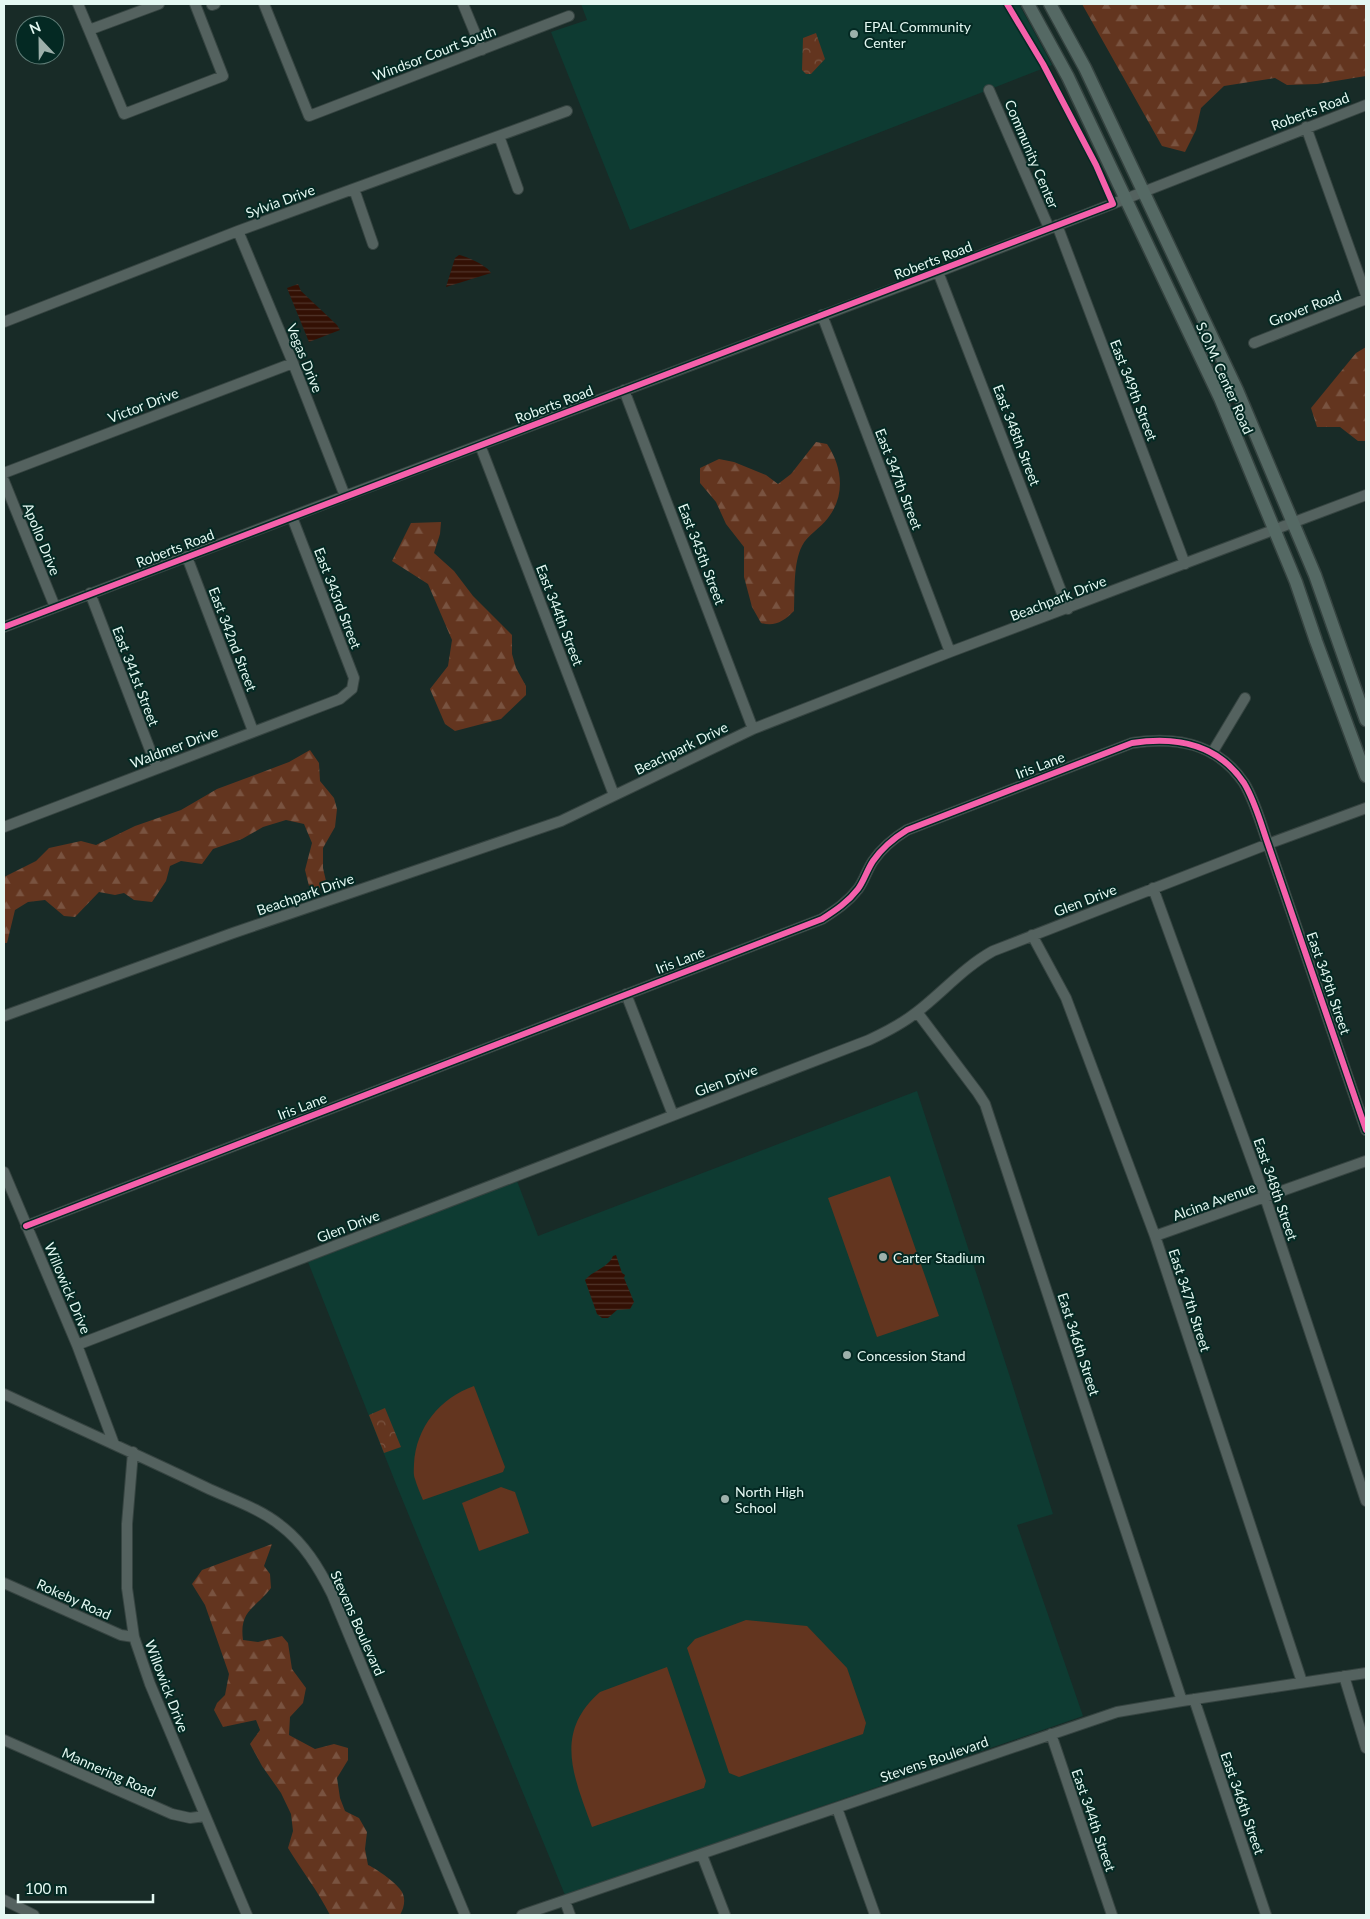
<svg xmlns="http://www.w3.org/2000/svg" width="1370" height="1919" viewBox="0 0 1370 1919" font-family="Lato,sans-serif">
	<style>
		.built { fill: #0e3b32 }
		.forest { fill: url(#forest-firs) }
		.park { fill: url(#park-crowns) }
		.garden { fill: #63351f }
		.water { fill: url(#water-rules) }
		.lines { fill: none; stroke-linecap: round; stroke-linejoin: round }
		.minor-casing { stroke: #364441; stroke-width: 12 }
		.major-casing { stroke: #364441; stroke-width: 15 }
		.minor { stroke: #54625f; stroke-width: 10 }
		.major { stroke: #556964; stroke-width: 12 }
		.cycleway-casing { stroke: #042923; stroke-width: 9 }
		.cycleway { stroke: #f560ab; stroke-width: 6 }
		.poi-dot { fill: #9db0ab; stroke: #042923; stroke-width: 2 }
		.labels { text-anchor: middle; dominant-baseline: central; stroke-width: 4; stroke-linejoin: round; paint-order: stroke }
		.poi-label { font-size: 14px; fill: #e4f8f2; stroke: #042923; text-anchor: start }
		.street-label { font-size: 14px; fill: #e4f8f2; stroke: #042923 }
	</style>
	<defs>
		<pattern id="forest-firs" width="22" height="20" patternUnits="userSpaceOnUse" patternTransform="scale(1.25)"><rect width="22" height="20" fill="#63351f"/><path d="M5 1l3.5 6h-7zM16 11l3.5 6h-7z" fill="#795340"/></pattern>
		<pattern id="park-crowns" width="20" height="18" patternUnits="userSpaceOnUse" patternTransform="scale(1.25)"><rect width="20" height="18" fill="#63351f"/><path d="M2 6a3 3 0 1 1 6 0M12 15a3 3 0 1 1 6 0" fill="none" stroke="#795340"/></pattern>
		<pattern id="water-rules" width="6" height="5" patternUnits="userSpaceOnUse" patternTransform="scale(1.25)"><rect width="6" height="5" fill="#331004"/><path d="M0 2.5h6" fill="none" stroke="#503429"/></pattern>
	</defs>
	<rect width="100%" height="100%" fill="#182b27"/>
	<path class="built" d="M581,4H1019L1052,65L630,230L551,32L587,20Z
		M917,1091L1010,1377L1053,1514L1017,1525L1083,1716L565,1895L396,1484L308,1262L517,1181L538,1236Z"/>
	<path class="forest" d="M1082,4H1366V76L1317,84L1287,85L1275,78L1224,86L1201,108L1196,130L1185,152L1162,146Z
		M1366,347V441H1358L1340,427H1317L1311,408L1356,353Z
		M816,442L827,444C842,466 846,495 828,518C821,528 807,535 802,546C793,563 795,592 794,611C784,621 775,627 761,623L752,607L744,577V547L726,524L716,502L700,483V468L719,459L734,462L766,475L778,484L791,474Z
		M441,522L440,534L434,553L454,571L473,596L512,635V654L516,668L526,686V695L501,719L455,731L445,724L430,689L448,666L452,640L428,584L392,561L411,523Z
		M310,750L319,763L320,781L334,798L337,809L335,827L323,848V868L326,881L324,885L311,894L305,870L312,843L304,824L286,820L263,827L242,839L213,849L202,864L181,861L170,866L166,881L152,902L134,900L124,893L115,895L99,892L75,917L64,916L45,900L28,902L15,910L7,943H4V877L36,861L49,848L81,841L96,845L135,826L181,810L217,789L289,762Z
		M272,1544L264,1566L270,1574L271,1588C255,1609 239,1610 243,1640L258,1642L282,1636L288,1643L292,1669L306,1688L303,1703L290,1717L289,1735L315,1749L334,1744L348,1748V1760L337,1778L340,1798L345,1811L359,1818L367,1832L365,1849L368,1865C377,1869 398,1884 402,1892C406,1900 404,1908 400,1915H330C318,1891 302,1871 288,1848L293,1831L291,1814L281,1793L262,1766L250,1744L260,1730L256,1720L223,1727L214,1710L217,1703L225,1695L229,1674L205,1605L192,1584L202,1570Z"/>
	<path class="park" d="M816,33L825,59L811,74H806L802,70L803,38Z
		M385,1408L401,1447L384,1453L369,1415Z"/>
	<path class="garden" d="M890,1176L939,1316L877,1337L828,1198Z
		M474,1386L505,1467L503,1472L423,1500C420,1493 417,1486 415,1479C413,1474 414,1468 414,1464C416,1427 440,1398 474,1386Z
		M501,1487L515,1492L529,1533L479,1551L462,1503Z
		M746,1620L807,1626L847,1668L866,1723L863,1734L739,1777L729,1773L687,1648L695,1639Z
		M667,1667L706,1781L704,1788L592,1827C574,1777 553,1733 600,1692Z"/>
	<path class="water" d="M459,255C466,256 488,266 491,273L446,287L455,258Z
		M298,284L301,291L337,325L340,330L309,342L287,288Z
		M616,1255L622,1273L625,1275L624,1278L634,1302L630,1309L617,1310L608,1318H602L597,1314L585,1280C592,1271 608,1268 613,1256Z"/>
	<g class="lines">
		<g class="minor-casing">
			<path id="minor" d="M78,4L124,114L223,76L195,4
				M264,4L309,116L569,16
				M463,4L482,50
				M212,5L215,4
				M89,30L159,4
				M989,90L1049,228
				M1306,127L1366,295
				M499,136L518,189
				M354,189L373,244
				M1057,225L1185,564
				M238,231L293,363L345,496
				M938,272L1068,609
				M822,315L950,652
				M4,322L238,231L567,111
				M1254,343L1366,299
				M624,390L753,729
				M480,445L614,795
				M4,473L293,363
				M4,481L55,607
				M187,557L253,731
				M90,593L157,768
				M4,627L345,496L938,272L1366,105
				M1212,753L1245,698
				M4,827L340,699L352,689L354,678L292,517
				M1153,888L1265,1197L1366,1501
				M1032,935L1066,998L1155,1236L1302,1682
				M626,994L673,1115
				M917,1012L978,1093L985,1104L1182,1701
				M4,1016L233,933L561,821L753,729L950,652L1366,495
				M4,1172L77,1345L114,1444
				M26,1226L822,919C836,910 848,902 858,889C864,881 867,870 873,861C882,848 894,838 907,830L1132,743C1176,736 1217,743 1244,783C1255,801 1261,824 1268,844L1366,1130
				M1155,1236L1366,1161
				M77,1345L869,1040C886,1032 902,1024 917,1012C943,992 964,967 993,951L1268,844L1366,808
				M4,1394C71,1425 138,1455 205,1487C230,1499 259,1508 280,1525C304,1543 319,1568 332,1594L465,1915
				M133,1452L127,1524V1588L134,1637L150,1684L247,1915
				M4,1583L121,1635L134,1637
				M1344,1676L1366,1748
				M1194,1699L1266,1915
				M1051,1734L1112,1915
				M4,1740L172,1814L190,1818L205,1816
				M837,1808L875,1915
				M702,1855L725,1915
				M4,1900L34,1915
				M565,1901L570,1915
				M522,1915L1117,1712L1182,1701L1366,1673"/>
		</g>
		<g class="major-casing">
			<path id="major" d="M1028,4L1068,77L1220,398L1296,582L1316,641L1366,776
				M1050,4L1085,68L1237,390L1315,575L1366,720"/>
		</g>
		<use href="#minor" class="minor"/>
		<use href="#major" class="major"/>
		<g class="cycleway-casing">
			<path id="cycleway" d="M4,627L1113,204L1096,165L1043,64L1007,4
				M26,1226L822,919C836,910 848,902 858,889C864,881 867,870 873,861C882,848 894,838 907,830L1132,743C1176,736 1217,743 1244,783C1255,801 1261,824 1268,844L1366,1130"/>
		</g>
		<use href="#cycleway" class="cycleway"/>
	</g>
	<g class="poi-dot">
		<circle cx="854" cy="34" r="5"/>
		<circle cx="883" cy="1257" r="5"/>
		<circle cx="847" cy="1355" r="5"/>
		<circle cx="725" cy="1499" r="5"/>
	</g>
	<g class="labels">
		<g class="poi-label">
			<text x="864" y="26">EPAL Community<tspan x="864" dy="16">Center</tspan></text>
			<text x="893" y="1257">Carter Stadium</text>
			<text x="857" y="1355">Concession Stand</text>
			<text x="735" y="1491">North High<tspan x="735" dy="16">School</tspan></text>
		</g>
		<g class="street-label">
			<text transform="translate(434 53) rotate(-21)">Windsor Court South</text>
			<text transform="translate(1310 111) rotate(-21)">Roberts Road</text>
			<text transform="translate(1032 154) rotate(67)">Community Center</text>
			<text transform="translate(280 201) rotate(-20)">Sylvia Drive</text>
			<text transform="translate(933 260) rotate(-21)">Roberts Road</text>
			<text transform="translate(1305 308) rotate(-21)">Grover Road</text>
			<text transform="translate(305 358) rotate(68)">Vegas Drive</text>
			<text transform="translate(1225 378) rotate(66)">S.O.M. Center Road</text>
			<text transform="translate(1134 390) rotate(69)">East 349th Street</text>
			<text transform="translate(554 404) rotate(-21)">Roberts Road</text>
			<text transform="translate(143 405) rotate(-21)">Victor Drive</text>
			<text transform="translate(1017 435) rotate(69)">East 348th Street</text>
			<text transform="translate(899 479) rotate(69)">East 347th Street</text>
			<text transform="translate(42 539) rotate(68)">Apollo Drive</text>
			<text transform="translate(175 548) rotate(-21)">Roberts Road</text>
			<text transform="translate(702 554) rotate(69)">East 345th Street</text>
			<text transform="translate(338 598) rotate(69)">East 343rd Street</text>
			<text transform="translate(1058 598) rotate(-21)">Beachpark Drive</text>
			<text transform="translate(560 615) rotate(69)">East 344th Street</text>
			<text transform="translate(233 639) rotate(69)">East 342nd Street</text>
			<text transform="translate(136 676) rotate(69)">East 341st Street</text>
			<text transform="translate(174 747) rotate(-21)">Waldmer Drive</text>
			<text transform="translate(681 748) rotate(-26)">Beachpark Drive</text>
			<text transform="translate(1040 765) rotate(-21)">Iris Lane</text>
			<text transform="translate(305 894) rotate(-19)">Beachpark Drive</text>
			<text transform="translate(1085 900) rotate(-21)">Glen Drive</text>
			<text transform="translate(680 960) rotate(-21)">Iris Lane</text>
			<text transform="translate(1329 983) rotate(71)">East 349th Street</text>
			<text transform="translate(726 1080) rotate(-21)">Glen Drive</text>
			<text transform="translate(302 1106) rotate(-21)">Iris Lane</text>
			<text transform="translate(1276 1189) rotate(71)">East 348th Street</text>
			<text transform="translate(1214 1201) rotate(-20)">Alcina Avenue</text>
			<text transform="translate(348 1226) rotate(-21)">Glen Drive</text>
			<text transform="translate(68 1288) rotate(67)">Willowick Drive</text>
			<text transform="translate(1190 1300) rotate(72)">East 347th Street</text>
			<text transform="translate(1079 1344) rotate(72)">East 346th Street</text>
			<text transform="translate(74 1599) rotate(24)">Rokeby Road</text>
			<text transform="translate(358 1623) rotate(66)">Stevens Boulevard</text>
			<text transform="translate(167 1686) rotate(69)">Willowick Drive</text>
			<text transform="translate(934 1759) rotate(-19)">Stevens Boulevard</text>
			<text transform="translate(109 1772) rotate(24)">Mannering Road</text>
			<text transform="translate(1243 1803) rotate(71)">East 346th Street</text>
			<text transform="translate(1094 1820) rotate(71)">East 344th Street</text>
		</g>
	</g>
	<rect width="1370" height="1919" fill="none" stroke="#e4f8f2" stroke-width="10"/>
	<g transform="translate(40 40) rotate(338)"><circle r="24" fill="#042923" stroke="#5e7c76"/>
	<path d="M0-4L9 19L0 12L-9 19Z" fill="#9db0ab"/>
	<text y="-8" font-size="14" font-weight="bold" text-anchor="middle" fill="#e4f8f2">N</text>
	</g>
	<path d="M18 1894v8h135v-8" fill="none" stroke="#e4f8f2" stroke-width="2.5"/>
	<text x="25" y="1894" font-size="15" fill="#e4f8f2" stroke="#042923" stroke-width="4" paint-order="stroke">100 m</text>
</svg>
